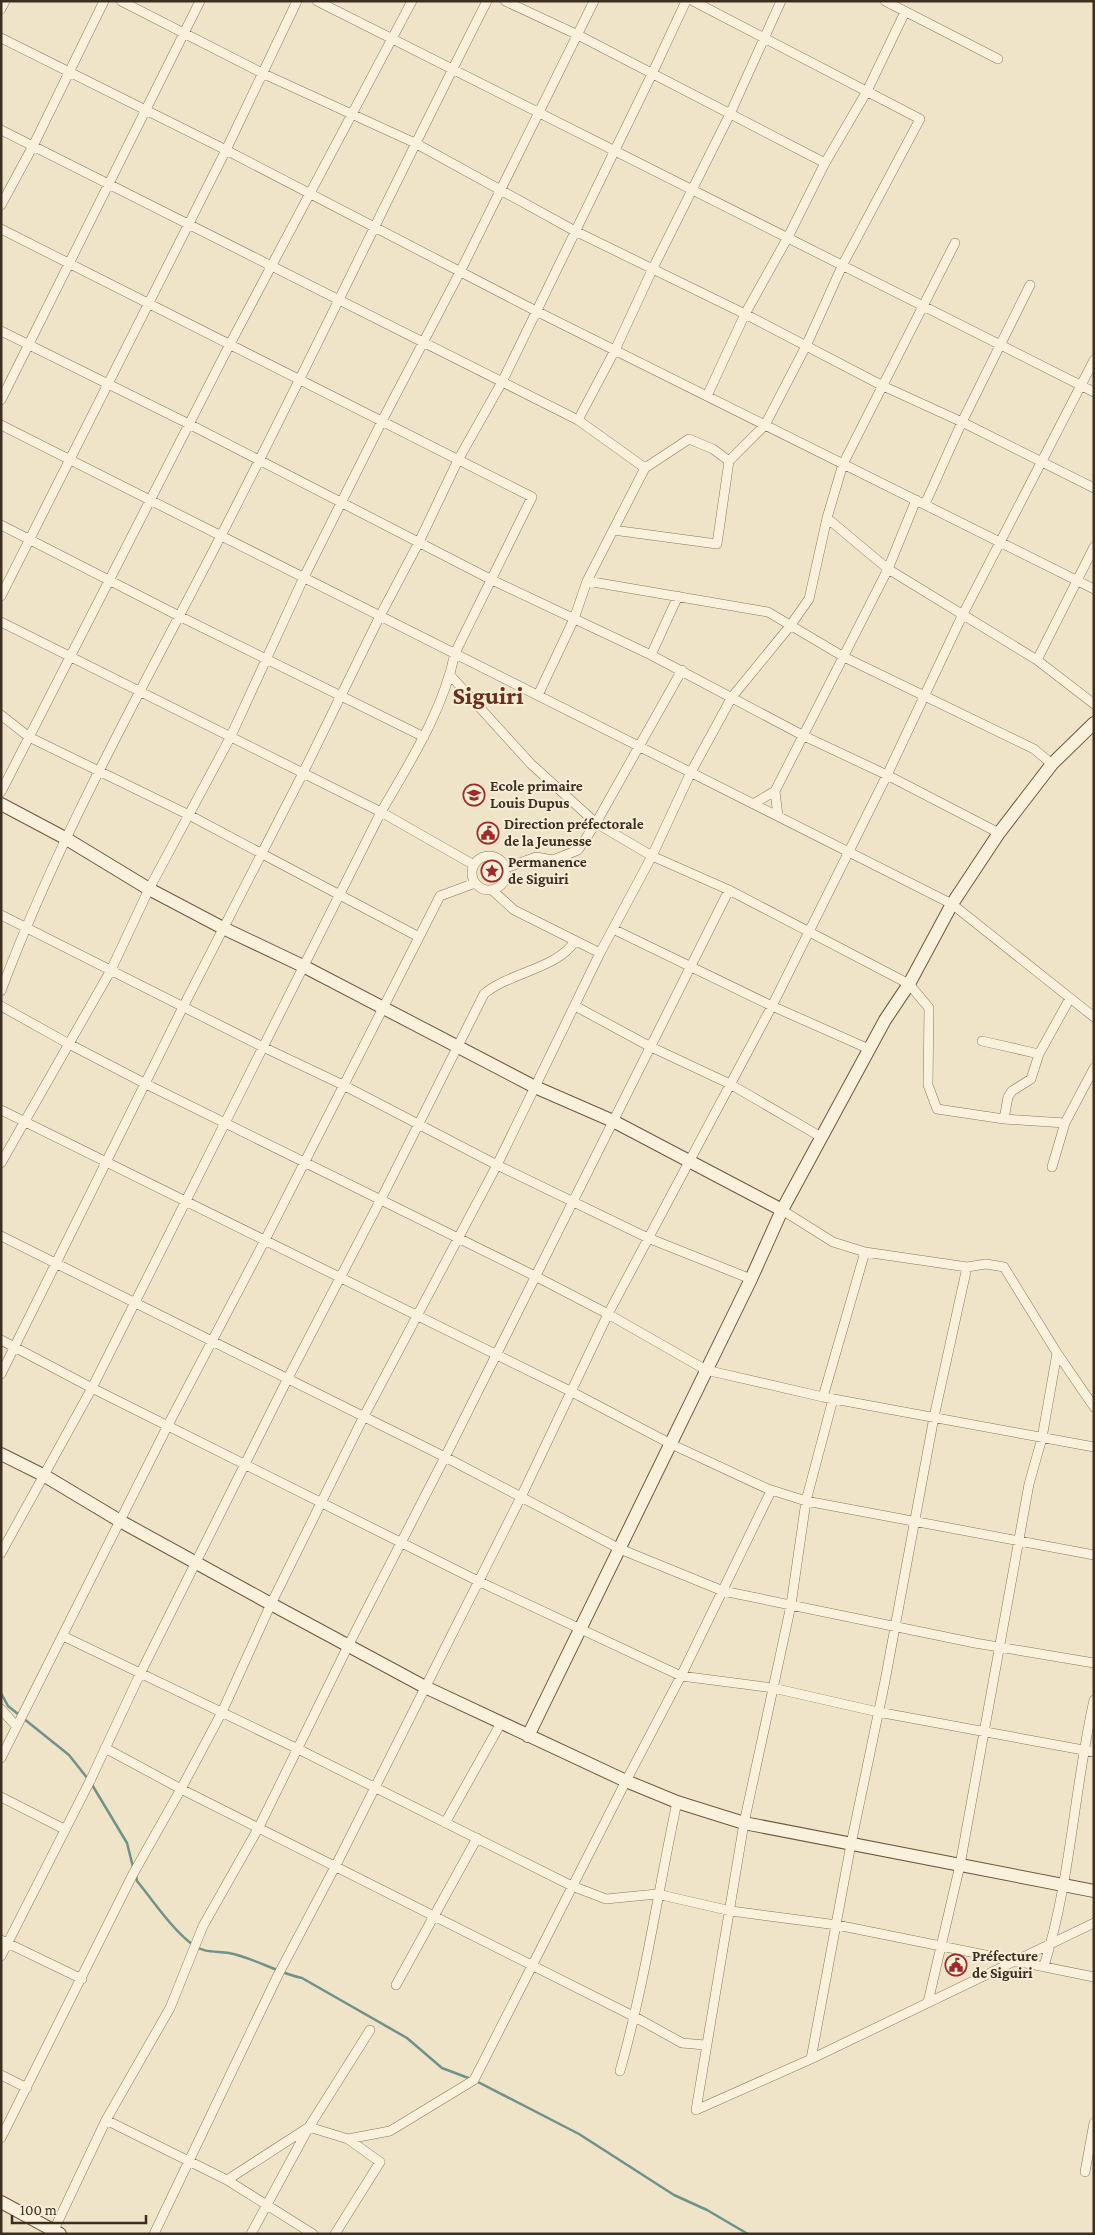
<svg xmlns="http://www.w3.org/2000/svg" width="1095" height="2235" viewBox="0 0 1095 2235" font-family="'Crimson Pro',serif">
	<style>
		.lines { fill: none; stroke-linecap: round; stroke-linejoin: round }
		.stream { stroke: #6f938a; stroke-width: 2.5 }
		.street-casing { stroke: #8d765c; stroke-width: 10 }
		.secondary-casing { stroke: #6f573f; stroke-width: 14 }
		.street { stroke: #faf1dc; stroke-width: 9 }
		.secondary { stroke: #faf1dc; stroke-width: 12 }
		.labels { text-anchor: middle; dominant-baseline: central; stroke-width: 4; stroke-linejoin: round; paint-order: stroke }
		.poi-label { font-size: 15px; font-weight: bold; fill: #3d2e20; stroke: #f7eed8; text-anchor: start }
		.town-label { font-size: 25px; font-weight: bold; fill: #6b2e1e; stroke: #f7eed8 }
	</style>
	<rect width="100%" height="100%" fill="#f0e4c8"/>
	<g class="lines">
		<path class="stream" d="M1,1693L8,1706L69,1755L88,1779
			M91,1783L127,1843L133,1867
			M136,1875L137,1881C155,1903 171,1928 193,1945C203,1953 217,1951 229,1953C255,1958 277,1973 302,1978L407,2038L442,2068L471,2079
			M476,2081L579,2134L674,2195L707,2210L748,2234"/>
		<g class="street-casing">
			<path id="street" d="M121,1L264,74L415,143L575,231L745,314L883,386L962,422L1094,488
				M317,1L1094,392
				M505,1L578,35L825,163
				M885,1L998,59
				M1,9L5,1
				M1,38L226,150L536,311L1094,589
				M1,130L578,420L645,468
				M1,205L33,146L104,1
				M1,229L532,497L455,653C443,711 410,762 381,812L92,1388L1,1553
				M1,331L189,424L490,579L651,655L804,736L887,775L999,833
				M707,396L745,314L788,237L825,163L867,91L905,12
				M1,400L200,1
				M578,420L615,350L653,268L730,114L781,1
				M1,425L952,904L1094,1017
				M925,504L962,422L1030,285
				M827,518L888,569L1037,660L1094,704
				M1,525L179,616L424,737
				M613,530L717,544L729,461
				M587,581L768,612L844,657L1034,749L1052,764
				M1,596L226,150L297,1
				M1,622L381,812L474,865
				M651,655L678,596
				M1037,660L1094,547
				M450,675L531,764L596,823L652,856L729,890L909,984L929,1008L928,1085L937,1109L1004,1119L1065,1123
				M538,695L574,619L587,581L645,468L689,439L713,449L729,461L765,425L806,346L843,264L920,119L693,1
				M1,715L29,737L189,815L419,937
				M775,791L778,816
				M1,792L230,344L412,1
				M753,804L775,791L888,569L916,500
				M472 873a17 17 0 1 1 34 0a17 17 0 1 1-34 0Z
				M506,868L536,857L553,860L578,850L596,823L682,670
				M492,890L514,910L600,953
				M1,915L263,1047L343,1085L497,1165L648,1238L751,1279
				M613,929L772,1006L869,1049
				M1,991C62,828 149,677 228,522C316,350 399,174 487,1
				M1,1006L69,1044L146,1084L535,1276L608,1314L706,1370L823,1397L1094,1447
				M575,1006L649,1046L730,1084L821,1137
				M982,1041L1039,1054
				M1,1110L572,1392L671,1444L768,1489L806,1501L1094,1555
				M1004,1119L1008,1097L1012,1091L1031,1079L1039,1054L1070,998
				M1,1163L111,970L149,889L230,738L304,577L382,421L460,272L594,1
				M1052,1167L1065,1123L1094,1068
				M782,1210L833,1242L865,1252L967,1267L986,1264L1004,1267L1057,1353L1094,1407
				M1,1236L445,1457L620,1549L723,1591L975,1643L1094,1663
				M1,1340L92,1388L478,1581L681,1676L773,1688L878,1712L1094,1752
				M1,1374L183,1007L303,773L380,616L419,542L458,460L502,382L652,74L686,1
				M823,1397L865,1252
				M63,1636L298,1749L572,1886L606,1899L657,1894L731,1911L837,1925L1094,1977
				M1,1709L16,1726
				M105,1748L181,1789L635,2017L682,2043L705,2045
				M1,1758L168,1425L265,1240L440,896L475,883
				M1,1797L64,1829
				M445,1823L501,1723
				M1,1940L82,1979
				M1,1956L90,1781L140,1674L288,1378L381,1199L484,994C510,972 557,969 575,941
				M1044,1966C1071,1880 1074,1788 1094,1700
				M396,1985L477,1838
				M928,2002L960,1865L1029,1484L1042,1438L1057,1353
				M811,2059L851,1844L885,1681L934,1417L967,1267
				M620,2071C645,1983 658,1891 677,1802
				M1,2075L27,2088
				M696,2110L744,1823L791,1605L806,1501L833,1399
				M696,2110L811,2059L1094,1923
				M106,2120L227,2180L313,2234
				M1,2138L133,1874L181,1789L222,1712L271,1604L364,1416L497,1165L600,953L652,856L691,772L732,697L790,626L809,599L827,518L843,464L955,243
				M1085,2172L1094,2123
				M227,2180L309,2127L348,2139L390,2131L474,2080L626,1781L681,1676L771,1491
				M52,2234L106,2120L170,2008L203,1926L259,1827L348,1646L445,1457L729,890
				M154,2234L278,1975L335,1867L521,1497L608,1314L772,1006L887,775L963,614L1094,360
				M251,2234L309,2127L370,2030
				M335,2234L380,2162L348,2139"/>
		</g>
		<g class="secondary-casing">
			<path id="secondary" d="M1,804L65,838L149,889L223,928L303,966L535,1087L613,1121L782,1210
				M1,1454L45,1476L120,1521L271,1604L425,1687L626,1781L677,1802L744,1823L1094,1891
				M528,1736L751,1279L782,1210L885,1020L909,984L952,904L999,833L1052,764L1094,723
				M1,2202L60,2234"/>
		</g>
		<use href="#street" class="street"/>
		<use href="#secondary" class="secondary"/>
	</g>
	<defs>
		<g id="school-ring" transform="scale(1.125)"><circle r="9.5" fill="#f7eed8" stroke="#9e2a2b" stroke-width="1.5"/><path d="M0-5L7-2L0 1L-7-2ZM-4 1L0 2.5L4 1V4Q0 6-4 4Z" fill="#9e2a2b"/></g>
		<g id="civic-ring" transform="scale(1.125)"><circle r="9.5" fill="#f7eed8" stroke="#9e2a2b" stroke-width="1.5"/><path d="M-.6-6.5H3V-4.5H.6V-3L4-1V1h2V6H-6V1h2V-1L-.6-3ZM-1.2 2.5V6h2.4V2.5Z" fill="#9e2a2b"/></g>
		<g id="sight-ring" transform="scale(1.125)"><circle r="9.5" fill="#f7eed8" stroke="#9e2a2b" stroke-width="1.5"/><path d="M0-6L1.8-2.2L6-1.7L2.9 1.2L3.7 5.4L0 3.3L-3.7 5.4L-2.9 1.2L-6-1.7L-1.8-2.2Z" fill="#9e2a2b"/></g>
	</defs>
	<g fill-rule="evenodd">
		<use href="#school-ring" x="474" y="795"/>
		<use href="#civic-ring" x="488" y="833"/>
		<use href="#sight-ring" x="492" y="871"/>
		<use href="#civic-ring" x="956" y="1965"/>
	</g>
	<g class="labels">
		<g class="poi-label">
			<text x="490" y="786">Ecole primaire<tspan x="490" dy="17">Louis Dupus</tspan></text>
			<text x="504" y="824">Direction préfectorale<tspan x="504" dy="17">de la Jeunesse</tspan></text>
			<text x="508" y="862">Permanence<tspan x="508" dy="17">de Siguiri</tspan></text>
			<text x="972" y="1956">Préfecture<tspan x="972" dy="17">de Siguiri</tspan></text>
		</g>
		<g class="town-label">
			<text x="488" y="695">Siguiri</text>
		</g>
	</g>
	<rect width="1095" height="2235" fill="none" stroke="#3d2e20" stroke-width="5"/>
	<path d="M12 2215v8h134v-8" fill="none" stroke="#3d2e20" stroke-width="2.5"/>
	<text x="20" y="2215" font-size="15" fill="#3d2e20" stroke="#f7eed8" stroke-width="4" paint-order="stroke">100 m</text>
</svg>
